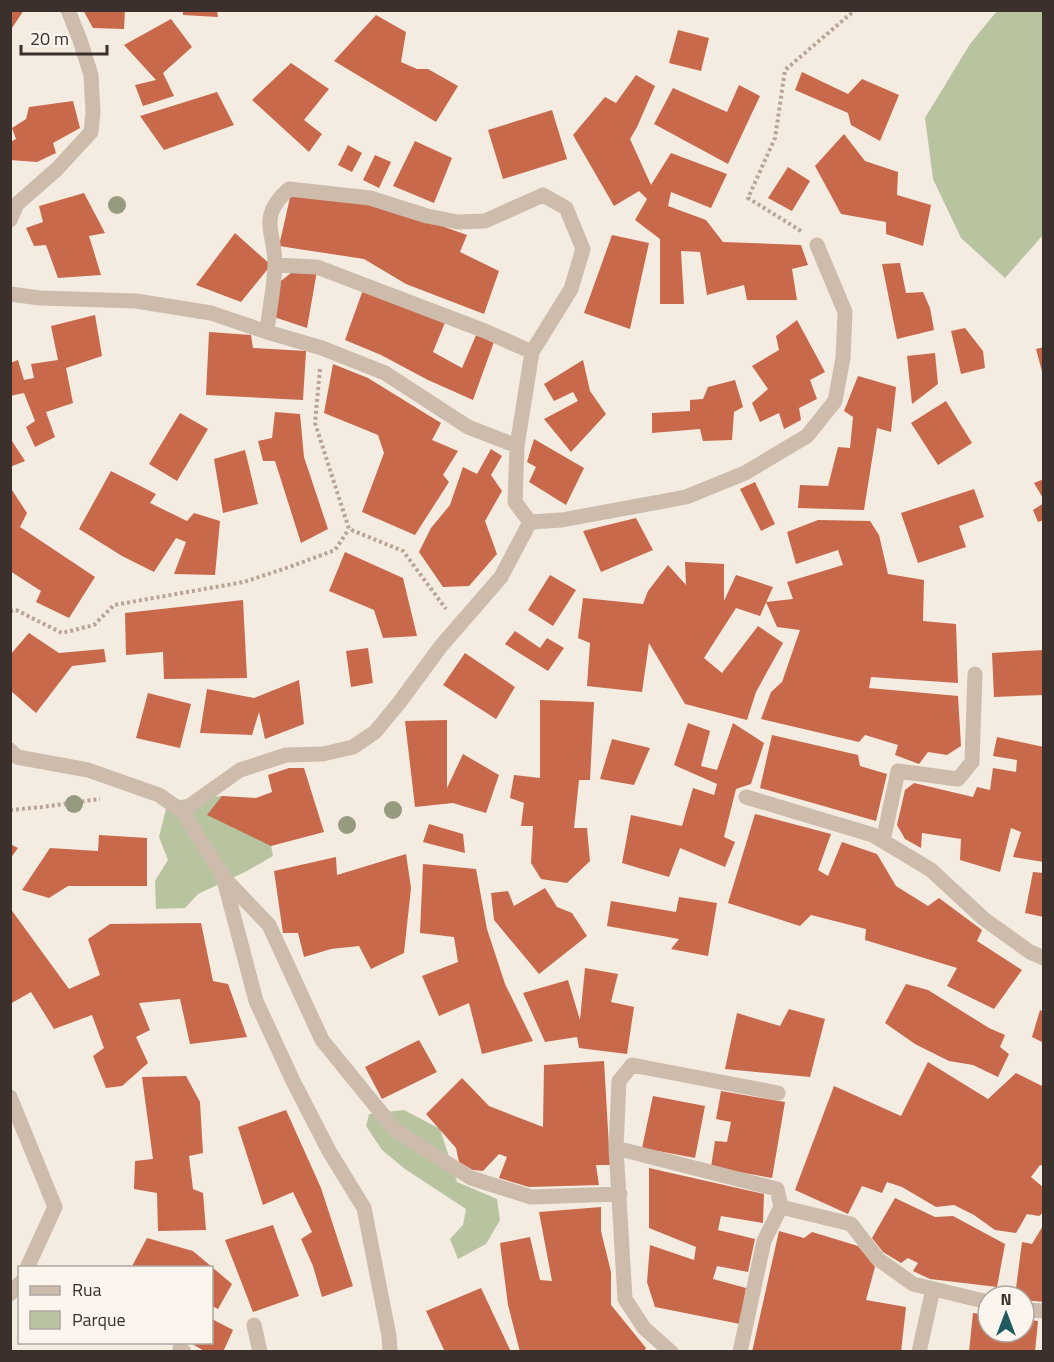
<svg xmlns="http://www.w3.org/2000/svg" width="1054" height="1362" viewBox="0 0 1054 1362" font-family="'Titillium Web',sans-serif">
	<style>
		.green { fill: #b8c4a0 }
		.building { fill: #c8694b }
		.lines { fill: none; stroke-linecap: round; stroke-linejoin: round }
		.path { stroke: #b9a596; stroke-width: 4; stroke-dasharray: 3 3; stroke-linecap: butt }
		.minor { stroke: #cdbbac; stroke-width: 15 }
		.tree { fill: #969b7f }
	</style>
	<rect width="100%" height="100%" fill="#f4ebe1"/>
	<path class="green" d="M997,11H1044L1043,235L1005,278L961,238L933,179L925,118L970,44Z
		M222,796L268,829L273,856L247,871L198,894L185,908L156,909L155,881L168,860L159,837L168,801Z
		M404,1110L440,1129L457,1182L497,1199L500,1220L486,1244L458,1259L450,1239L463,1225L466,1209L405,1169L382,1150L366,1126L369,1114Z"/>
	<path class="building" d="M10,10H24L10,31Z
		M83,10H125L124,29L93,28Z
		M183,10H217L218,17L183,15Z
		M376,15L406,32L401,62L417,69H428L458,86L436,122L334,61Z
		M171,19L192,47L163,73L174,96L143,106L135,85L156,80L124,45Z
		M678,30L709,38L701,71L669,63Z
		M291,63L329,89L304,120L322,134L309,152L252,100Z
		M802,72L848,94L862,79L899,95L880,141L851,125L848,113L795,90Z
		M636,75L655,86L637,127L630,139L651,185L671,153L727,174L711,208L671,192L668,206L706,220L723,242L801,245L808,265L792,269L797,300H747L744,285L707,295L700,252L681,251L684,304H660V239L635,220L647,199L639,191L614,206L573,135L605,97L616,103Z
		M739,85L760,96L728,164L654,124L673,88L727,112Z
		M217,92L234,125L164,150L140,116Z
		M73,101L80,128L53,143L56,153L37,162L10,160V142L16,139L12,128L26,119L29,107Z
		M552,110L567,159L503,179L488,130Z
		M844,134L865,161L898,172L897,195L931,205L923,246L886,234V222L841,214L815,166Z
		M415,141L452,158L434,203L393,186Z
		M348,145L362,153L352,172L338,165Z
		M375,155L391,162L379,188L363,180Z
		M788,167L810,181L792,211L768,198Z
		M84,193L105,233L89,236L101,275L58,278L46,245L34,246L26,228L43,222L39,206Z
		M291,193L372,201L467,235L460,252L499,271L484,314L406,284L364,259L279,246Z
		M235,233L271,265L241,302L196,285Z
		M612,235L649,243L630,329L584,313Z
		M900,263L906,293L923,292L930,308L934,330L897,339L882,264Z
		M296,269L317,271L307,328L274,317L277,284Z
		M364,287L446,320L433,352L462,368L477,333L495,339L473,400L428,380L381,355L345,340Z
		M95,315L102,356L66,368L73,403L46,412L55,437L35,447L26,427L35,421L24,393L10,396V363L18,360L24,380L34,378L31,364L58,360L51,326Z
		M797,320L825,372L810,380L817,399L799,408L801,420L784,429L779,413L760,422L752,403L768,389L752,366L779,350L776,336Z
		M965,328L983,351L985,368L961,374L951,331Z
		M209,332L251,335L253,348L306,351L303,400L206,395Z
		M1044,347V375H1043L1036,349Z
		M935,353L938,384L912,404L907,356Z
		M583,360L590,391L606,414L571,452L544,419L578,401L573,392L554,401L544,384Z
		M333,364L368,378L441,423L432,440L458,451L443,475L449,482L415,535L362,512L384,453L378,435L324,413Z
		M858,376L896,387L891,432L877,428L864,510L798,508L800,485L828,486L838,447L850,448L853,417L844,411Z
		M735,380L743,407L734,412L732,440L703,441L700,429L652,433V413L690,411V400L703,399L708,387Z
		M946,401L972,443L938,465L911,423Z
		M275,412L300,414L304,457L328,529L301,543L275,461H263L258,441L272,438Z
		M180,413L208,429L177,481L149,464Z
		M10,438L25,461L10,467Z
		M534,439L584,468L566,505L529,482L536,467L527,462Z
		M491,449L502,456L491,475L502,491L485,521L497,554L469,586L443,587L419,552L431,528L450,505L463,467L477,474Z
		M245,450L258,504L223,513L214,459Z
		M111,471L156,494L150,503L187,521L194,513L220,521L215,575L174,574L186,542L176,538L154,572L122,556L79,529Z
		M1044,479V500L1034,483Z
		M755,482L775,524L761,531L740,489Z
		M10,487L27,513L20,527L95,577L69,618L36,602L41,591L10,571Z
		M974,489L984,517L959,526L966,547L918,563L901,513Z
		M1044,503V520L1038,522L1033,510Z
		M636,518L653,550L601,572L583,531Z
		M818,520L870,521L879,535L888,574L924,580L923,621L956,624L958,683L871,677L869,688L958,696L961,746L947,755L928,752L919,764L895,755L898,745L865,735L859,742L761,719L771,692L782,682L800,630L777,627L766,602L793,599L787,582L843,565L838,550L796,564L787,532Z
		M345,552L403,578L417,636L383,638L374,610L329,591Z
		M685,562L724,564V601L736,575L773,587L760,616L736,608L704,658L722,673L758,626L783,643L756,692L747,720L685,704L649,643L642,692L587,686L590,643L578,638L583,598L643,604L648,591L668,565L686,585Z
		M550,575L576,590L553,626L528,610Z
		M243,600L247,678L164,679L163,652L126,655L125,613Z
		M515,631L540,648L547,638L564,648L548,671L505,644Z
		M29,633L59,653L104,649L106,662L72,666L36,713L10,690V655Z
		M368,648L373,683L351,687L346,651Z
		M1044,650V695L994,697L992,653Z
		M465,653L515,687L496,719L443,685Z
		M299,680L304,724L265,739L259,712L252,735L200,733L207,689L254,698Z
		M148,693L191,704L180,748L136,738Z
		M540,700L594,702L590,780H579L574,828H587L590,861L567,883L541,879L531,863L533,826H521L524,803L510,798L514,775L540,778Z
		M447,720V788L463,754L499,775L486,813L453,803L415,807L405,721Z
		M688,723L710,731L701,766L717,770L733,723L764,743L751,784L736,789L724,837L735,842L725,867L680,848L669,877L622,863L631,815L682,826L693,788L714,795L717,784L674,765Z
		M772,735L858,755L860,766L887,774L876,821L760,788Z
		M997,737L1044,747V862L1013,857L1021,832L1011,828L1000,872L960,860L961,839L922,833L921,848L905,839L897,825L905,790L914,783L973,797L977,787L990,790L993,768L1016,772L1017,760L993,756Z
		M612,739L650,748L634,785L600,779Z
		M289,768H304L324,832L271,846L207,815L222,796L256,798L272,792L268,775Z
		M755,814L831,834L818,870L828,876L842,842L877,854L896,886L928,906L939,898L982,930L977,941L1022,970L994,1009L947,986L957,968L865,940L866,929L811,915L800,926L728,903Z
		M429,824L463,834L465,853L423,842Z
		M99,835L147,838V886H68L49,898L22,890L50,848L98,851Z
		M10,844L18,848L10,859Z
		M406,854L411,888L404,953L371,969L359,946L331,949L304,957L298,933H283L274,871L336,857L337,875Z
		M423,864L476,869L487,929L505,984L533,1041L482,1054L469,1003L439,1016L422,976L458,962L454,937L420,933Z
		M1033,872L1044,873V917L1025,913Z
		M545,888L557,907L572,913L587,936L539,974L494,920L491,893L508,891L514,906Z
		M679,897L717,903L708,956L671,949L679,939L607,926L611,901L676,912Z
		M10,908L69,989L100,975L88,939L110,924L201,923L213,981L228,984L247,1037L190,1044L180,999L139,1003L150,1030L136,1037L148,1063L122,1086L106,1088L93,1056L104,1048L92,1015L54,1029L31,992L10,1004Z
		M585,968L618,974L611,1002L634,1007L627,1054L579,1048L577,1037L545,1042L523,993L568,980L580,1020Z
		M906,984L928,990L989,1028L1005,1035L1000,1047L1009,1054L998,1077L973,1065L949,1061L915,1044L885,1023Z
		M789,1009L825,1019L810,1077L725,1069L737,1013L780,1026Z
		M1040,1010L1044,1012V1043L1032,1037Z
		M419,1040L437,1072L382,1099L365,1067Z
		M604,1061L610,1165H596L599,1185L529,1187L499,1178L507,1157L499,1154L483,1171L473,1170L459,1162L456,1148L426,1114L462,1078L489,1106L543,1127L544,1065Z
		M928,1062L988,1099L1016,1073L1044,1087V1166L1040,1165L1031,1177L1044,1188V1212L1039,1216L1027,1214L1016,1233L995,1230L974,1215L954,1205L936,1207L902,1187L887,1182L882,1193L862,1186L848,1214L795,1190L834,1086L901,1116Z
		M186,1076L200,1102L203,1153L189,1156L193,1189L203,1193L206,1230L158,1231L157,1193L134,1189L135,1161L153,1159L142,1077Z
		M721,1091L785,1102L772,1178L711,1167L715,1141L727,1142L731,1122L716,1119Z
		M653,1096L705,1106L695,1158L642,1148Z
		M286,1110L321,1188L353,1286L322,1297L313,1266L301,1239L312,1232L293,1192L263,1205L238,1127Z
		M649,1168L764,1194L763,1223L721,1216L718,1230L755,1239L748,1272L717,1266L713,1279L746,1288L740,1324L655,1307L647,1282L650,1245L694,1260L696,1247L649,1228Z
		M895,1198L935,1217L953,1216L1005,1244L997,1287L930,1279L913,1271L918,1263L908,1258L901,1263L883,1252L872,1238Z
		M601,1207V1231L611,1272V1305L646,1348L644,1352H520L508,1305L500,1243L530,1237L540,1280L552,1281L539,1212Z
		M1044,1224V1302L1024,1300V1296H1015L1022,1242L1032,1244Z
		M273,1225L299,1296L253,1312L225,1240Z
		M779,1231L804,1238L812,1232L858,1246L875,1267L866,1300L906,1307L901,1352H752Z
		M147,1238L193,1251L232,1284L218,1309L212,1306V1268H131Z
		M481,1288L511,1352H445L426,1311Z
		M973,1313L988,1315V1332H1024V1319L1038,1321L1035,1352H969Z
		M212,1319L233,1330L223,1352H206L189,1342H212Z"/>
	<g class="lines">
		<path class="path" d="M801,231L748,198L775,138L785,70L855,10
			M320,369L315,423L349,529L403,551L446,609
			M10,611L16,610L62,633L94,625L114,605L244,582L292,566L335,550L349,529
			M10,810L42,807L100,799"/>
		<path class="minor" d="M10,220L17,204L57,169L91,132L93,113L91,75L80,40L68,10
			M275,265L317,267L485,331L532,352
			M10,294L40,298L136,301L211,313L267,332L322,348L385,373L468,427L517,446
			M267,332C269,311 274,288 275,267C276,232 256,218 289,189L370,198L427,216L458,222L485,221L543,195L566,208L583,249L571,289L532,352L517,446L515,502L530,522L562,520L686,497L745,473L807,436L835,401L843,358L845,312L817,245
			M10,750L17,757L88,770L159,795L182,811L223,876L256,1001L293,1081L329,1151L364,1208L389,1336L390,1352
			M746,797L873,835L931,870L984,919L1030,952L1044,958
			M182,811L240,770L286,755L323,754L353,747L375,732L399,703L441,646L501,577L530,522
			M883,841L898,771L958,779L972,762L975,674
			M224,878L269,925L322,1040L396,1131L471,1178L531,1197L620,1194
			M10,1097L55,1207L27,1268
			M616,1148L777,1189L781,1207L851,1224L878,1259L913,1284L988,1302
			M10,1294L20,1283
			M1024,1310L1044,1311
			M254,1325L260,1352
			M180,1349L184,1352
			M671,1352L644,1328L625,1299L616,1148L619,1081L632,1065L778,1093
			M740,1352L764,1241L781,1207
			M919,1352L933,1289"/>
	</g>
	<g class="tree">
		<circle cx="117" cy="205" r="9"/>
		<circle cx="74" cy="804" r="9"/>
		<circle cx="393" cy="810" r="9"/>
		<circle cx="347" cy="825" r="9"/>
	</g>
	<rect width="1054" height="1362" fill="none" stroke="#3b302b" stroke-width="24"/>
	<rect x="18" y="1266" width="195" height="78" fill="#fbf5ee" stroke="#aea6a0" stroke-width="1.5"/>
	<rect x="30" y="1286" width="30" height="9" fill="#cdbbac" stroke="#aea6a0" stroke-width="1.5"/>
	<text x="72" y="1296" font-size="18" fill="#3b302b">Rua</text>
	<rect x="30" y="1311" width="30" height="18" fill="#b8c4a0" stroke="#aea6a0" stroke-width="1.5"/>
	<text x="72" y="1326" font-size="18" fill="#3b302b">Parque</text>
	<g transform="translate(1006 1314)"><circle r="28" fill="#fbf5ee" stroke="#aea6a0" stroke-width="1.5"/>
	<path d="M0-4.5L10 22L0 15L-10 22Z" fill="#1f5a5e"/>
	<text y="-9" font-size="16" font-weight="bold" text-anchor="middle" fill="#3b302b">N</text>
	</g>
	<path d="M21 45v9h86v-9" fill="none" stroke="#3b302b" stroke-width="3"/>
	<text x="30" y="45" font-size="18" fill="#3b302b" stroke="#fbf5ee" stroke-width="4.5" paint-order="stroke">20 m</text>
</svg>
